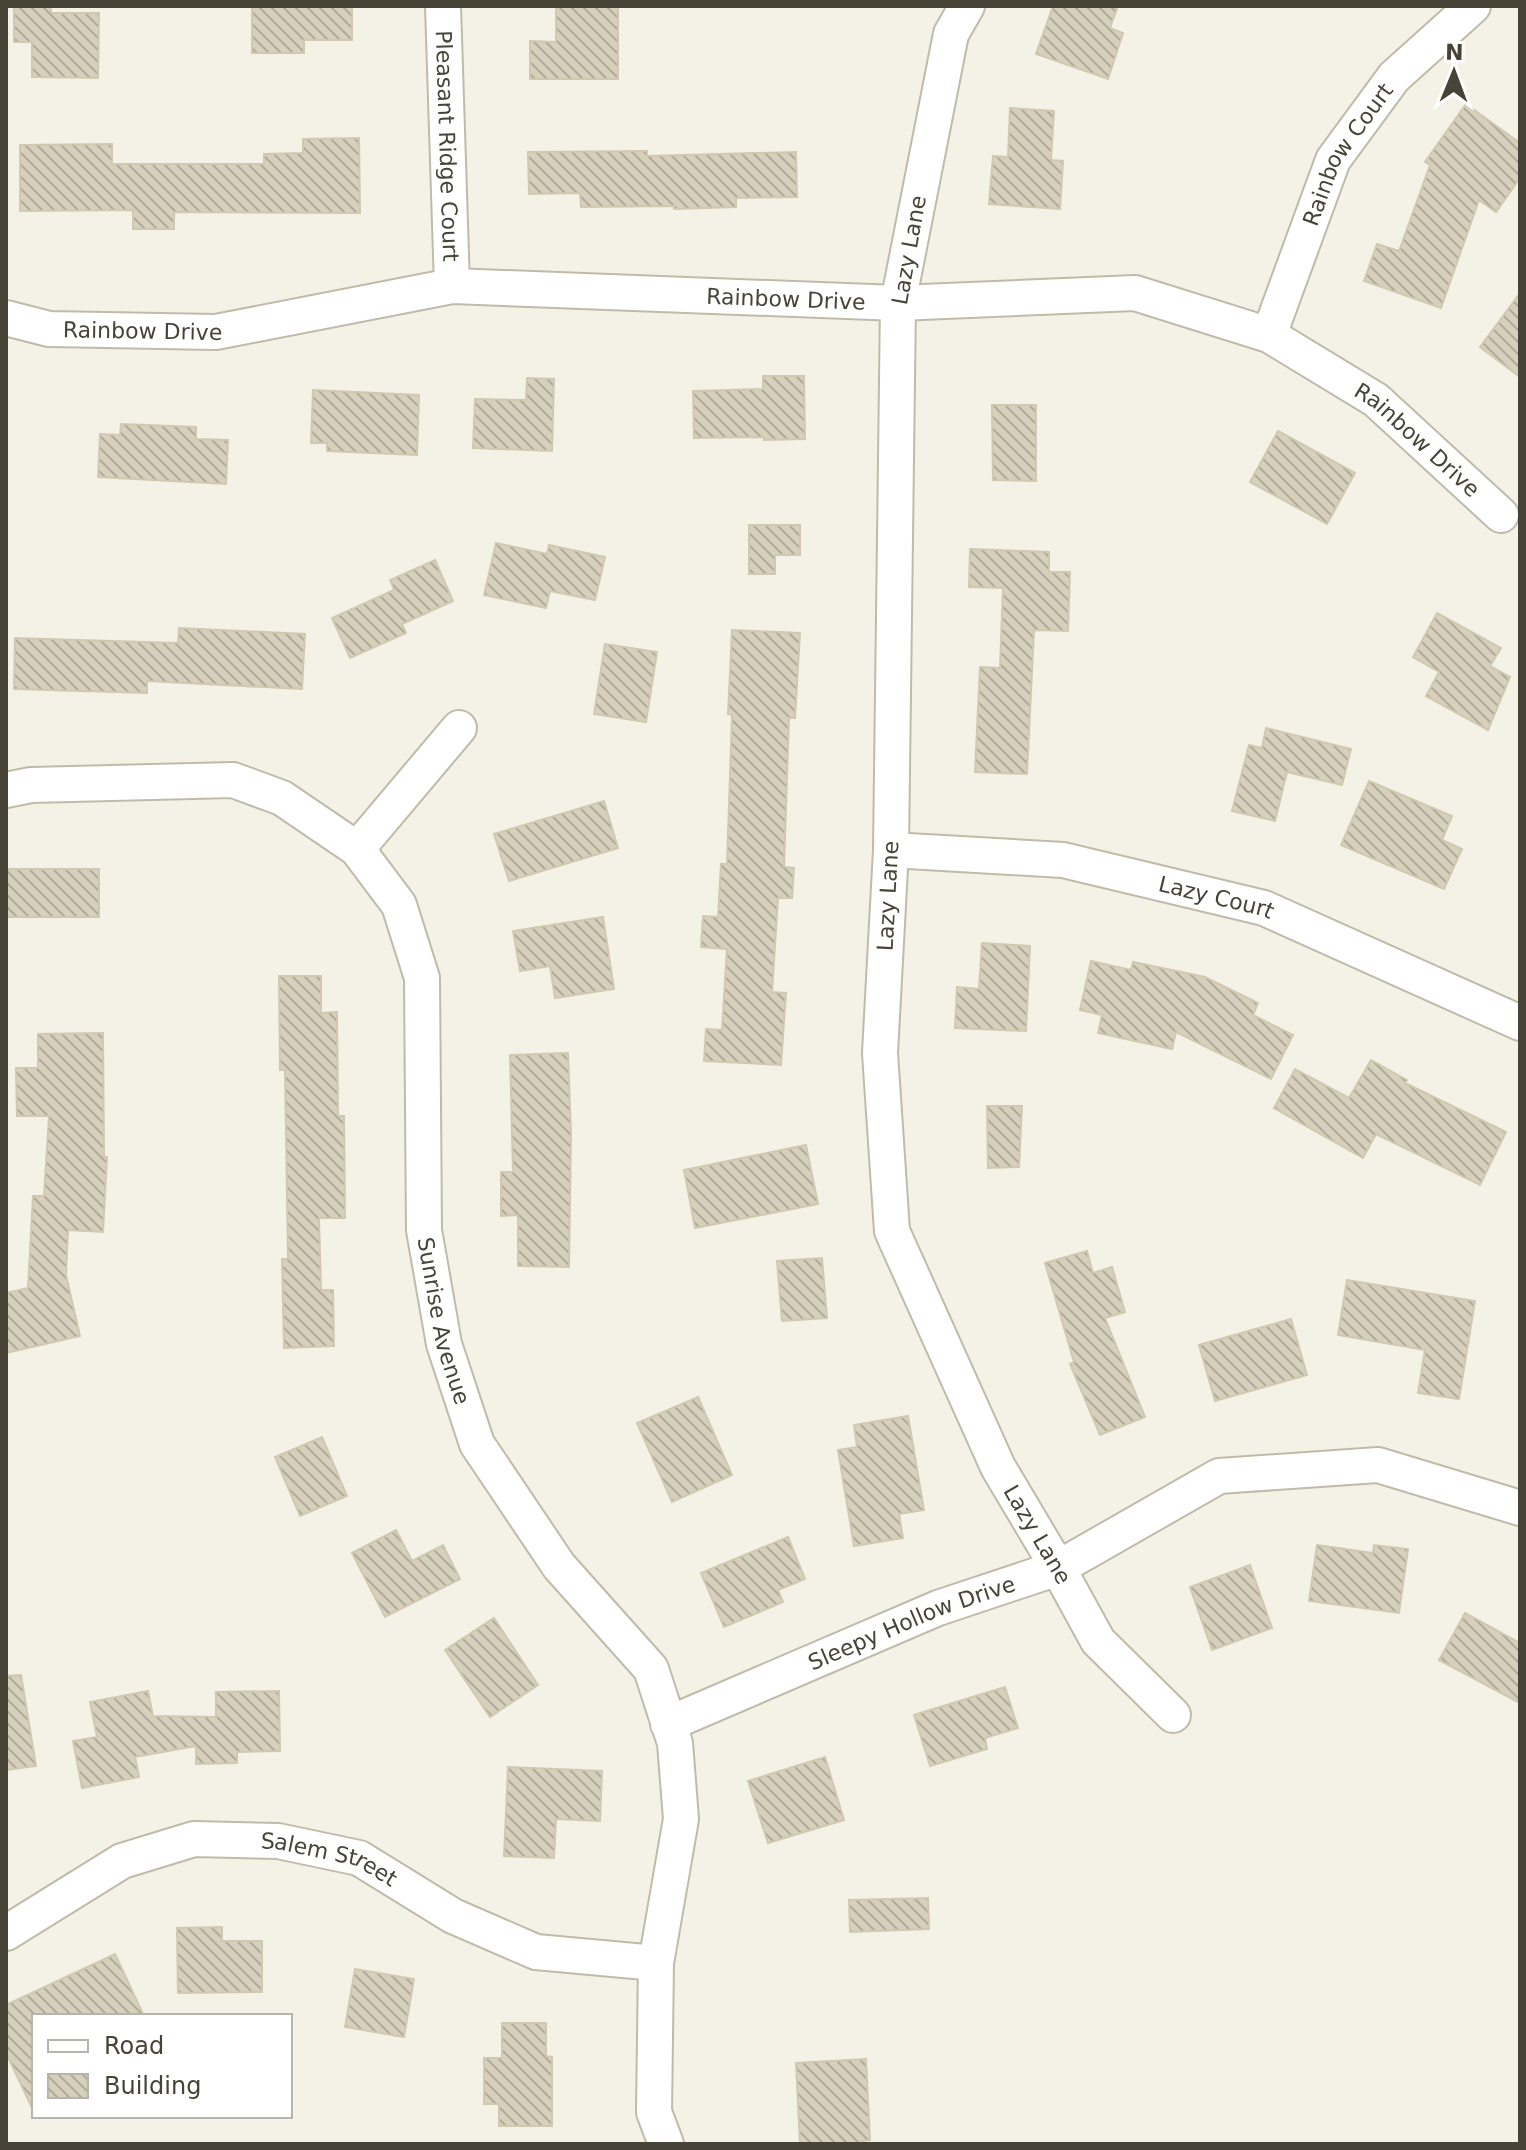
<svg xmlns="http://www.w3.org/2000/svg" width="1526" height="2150" viewBox="0 0 1526 2150" font-family="'DejaVu Sans',sans-serif">
	<style>
		.building { fill: url(#building-back-hatch); stroke: #d1c9af; stroke-width: 2 }
		.lines { fill: none; stroke-linecap: round; stroke-linejoin: round }
		.minor-casing { stroke: #c0bba9; stroke-width: 38 }
		.minor { stroke: #fff; stroke-width: 34 }
		.labels { text-anchor: middle; dominant-baseline: central; stroke-width: 6; stroke-linejoin: round; paint-order: stroke }
		.street-label { font-size: 22px; fill: #474336; stroke: #fff }
	</style>
	<defs>
		<pattern id="building-back-hatch" width="6" height="6" patternUnits="userSpaceOnUse" patternTransform="scale(2)"><rect width="6" height="6" fill="#d6d0bc"/><path d="M-1 5l2 2M0 0l6 6M5-1l2 2" fill="none" stroke="#afaa9a"/></pattern>
	</defs>
	<rect width="100%" height="100%" fill="#f4f2e7"/>
	<path class="building" d="M14,6H51V13H99L98,78L32,77V42H14Z
		M252,6H352V40H304V53H252Z
		M556,6H618V79H530V41L556,42Z
		M1053,6H1118L1110,28L1123,33L1108,79L1036,54Z
		M1466,104L1520,143V178L1496,212L1479,200L1441,308L1364,281L1377,244L1399,251L1430,165L1425,162Z
		M1010,108L1054,111L1051,160L1063,161L1060,209L989,204L993,156L1008,157Z
		M359,138L360,213L174,212V229H133V210L20,211V145L112,144V164H264V154L303,153V139Z
		M647,151V156L796,152L797,197L736,198V207L674,209V206L581,207L580,193L529,194L528,152Z
		M1520,293V377L1480,347Z
		M763,376H804L805,439L764,440V437L694,438L693,391L763,389Z
		M527,378L554,379L552,451L473,448L475,399L526,400Z
		M313,390L419,395L417,455L327,451V443H311Z
		M992,405H1036V481L993,480Z
		M121,424L196,427V439L228,440L226,484L98,477L100,434L120,435Z
		M1278,431L1355,473L1327,524L1250,482Z
		M749,525H800V555H775V574H749Z
		M496,543L547,554L549,545L605,557L595,600L550,591L546,608L484,595Z
		M970,549L1049,552V572H1070L1068,631L1034,630L1027,774L975,772L980,667L1000,668L1003,588L969,587Z
		M435,560L453,601L402,624L406,633L350,658L332,618L394,590L390,580Z
		M1437,613L1501,648L1490,666L1510,677L1488,730L1426,696L1439,672L1413,657Z
		M179,628L305,634L302,689L147,681V693L14,689L15,638L178,643Z
		M732,630L800,633L795,718H789L784,867L794,868L792,898H778L772,992L786,993L781,1065L704,1061L706,1029L722,1030L727,949L701,947L703,916L718,917L721,864H727L732,715L728,714Z
		M605,644L657,652L646,722L594,714Z
		M1266,728L1351,749L1342,785L1287,772L1275,821L1232,811L1249,745L1262,748Z
		M1369,781L1452,816L1442,840L1462,849L1444,889L1341,845Z
		M604,801L618,848L509,881L494,834Z
		M6,869H99V917H6Z
		M603,917L614,989L555,998L550,966L520,971L513,931Z
		M982,943L1030,946L1026,1031L955,1028L957,987L979,989Z
		M1091,961L1131,970L1133,962L1205,977L1258,1003L1253,1015L1293,1035L1271,1079L1176,1032L1172,1049L1098,1033L1102,1015L1080,1010Z
		M279,976H321V1013L337,1012L338,1116H344L345,1218H319L321,1290H333L334,1346L284,1348L282,1259H288L285,1070H280Z
		M103,1033L104,1157H107L103,1232L68,1230L66,1275L80,1336L6,1353V1293L28,1288L33,1196H44L49,1116H17L16,1068H38V1034Z
		M568,1053L571,1134L569,1267L518,1266V1215L501,1216V1172H513L510,1055Z
		M1371,1060L1407,1080L1405,1083L1506,1132L1480,1185L1376,1134L1363,1158L1274,1108L1295,1069L1349,1098Z
		M987,1106H1022L1019,1167L988,1168Z
		M806,1145L818,1204L695,1228L684,1170Z
		M1087,1251L1093,1273L1112,1267L1125,1312L1105,1318L1145,1417L1100,1435L1070,1364L1074,1362L1045,1263Z
		M822,1258L827,1318L782,1321L777,1261Z
		M1347,1280L1475,1301L1459,1399L1418,1393L1425,1350L1338,1335Z
		M1291,1319L1307,1375L1215,1401L1199,1345Z
		M698,1397L732,1475L672,1502L637,1423Z
		M908,1416L924,1510L899,1514L903,1538L854,1546L838,1450L857,1447L854,1425Z
		M322,1437L347,1496L300,1516L275,1457Z
		M396,1530L412,1561L443,1545L460,1579L385,1617L352,1553Z
		M788,1537L805,1579L778,1590L783,1602L724,1627L701,1573Z
		M1317,1545L1373,1553L1374,1545L1408,1549L1399,1613L1309,1601Z
		M1250,1565L1272,1628L1212,1650L1190,1587Z
		M1465,1613L1520,1643V1703L1439,1660Z
		M494,1618L538,1685L490,1717L445,1650Z
		M21,1675L36,1766L6,1770V1676Z
		M1005,1687L1018,1728L985,1738L987,1749L930,1766L914,1715Z
		M148,1691L153,1716L216,1717V1692L279,1691L280,1751L237,1752V1763L196,1764V1746L135,1757L139,1777L82,1788L73,1741L97,1737L90,1702Z
		M825,1757L844,1820L768,1843L748,1781Z
		M508,1767L602,1771L600,1821L556,1819L554,1858L504,1856Z
		M928,1898L929,1929L850,1932L849,1900Z
		M222,1927V1941H262V1992L178,1993L177,1928Z
		M115,1954L144,2016H34V2112L6,2053V2005Z
		M355,1969L414,1979L404,2037L345,2027Z
		M502,2023H546V2056L552,2057V2126H499V2104H484V2058H502Z
		M866,2059L870,2140L861,2141V2144H800L796,2063Z"/>
	<g class="lines">
		<g class="minor-casing">
			<g id="minor">
				<path id="s1" d="M443,6L452,286"/>
				<path id="s2" d="M967,6L951,34L898,303L891,850L880,1053L892,1231L998,1467L1058,1568L1098,1641L1173,1715"/>
				<path id="s3" d="M6,318L49,329L216,332L452,286L898,303L1135,293L1269,335L1376,400L1501,515"/>
				<path id="s4" d="M1269,335L1333,160L1394,77L1473,6"/>
				<path id="s5" d="M6,790L31,785L233,780L282,798L357,849L399,905L422,978L424,1230L444,1344L477,1444L559,1566L651,1669L675,1743L681,1819L656,1963L654,2112L666,2144"/>
				<path d="M357,849L459,728"/>
				<path id="s6" d="M891,850L1063,860L1264,908L1520,1023"/>
				<path id="s7" d="M668,1724L938,1608L1058,1568L1219,1476L1378,1465L1520,1508"/>
				<path id="s8" d="M6,1933L122,1861L194,1839L278,1841L359,1858L453,1916L536,1952L656,1963"/>
			</g>
		</g>
		<use href="#minor" class="minor"/>
	</g>
	<g class="labels">
		<g class="street-label">
			<text stroke="none"><textPath href="#s1" startOffset="140">Pleasant Ridge Court</textPath></text>
			<text stroke="none"><textPath href="#s4" startOffset="198">Rainbow Court</textPath></text>
			<text transform="translate(909 250) rotate(-80)">Lazy Lane</text>
			<text stroke="none"><textPath href="#s3" startOffset="786">Rainbow Drive</textPath></text>
			<text stroke="none"><textPath href="#s3" startOffset="138">Rainbow Drive</textPath></text>
			<text stroke="none"><textPath href="#s3" startOffset="1458">Rainbow Drive</textPath></text>
			<text transform="translate(888 896) rotate(-87)">Lazy Lane</text>
			<text stroke="none"><textPath href="#s6" startOffset="330">Lazy Court</textPath></text>
			<text stroke="none"><textPath href="#s5" startOffset="862">Sunrise Avenue</textPath></text>
			<text stroke="none"><textPath href="#s2" startOffset="1572">Lazy Lane</textPath></text>
			<text stroke="none"><textPath href="#s7" startOffset="264">Sleepy Hollow Drive</textPath></text>
			<text stroke="none"><textPath href="#s8" startOffset="350">Salem Street</textPath></text>
		</g>
	</g>
	<rect width="1526" height="2150" fill="none" stroke="#474336" stroke-width="16"/>
	<rect x="32" y="2014" width="260" height="104" fill="#ffffff" stroke="#b5b4af" stroke-width="2"/>
	<rect x="48" y="2040" width="40" height="12" fill="#ffffff" stroke="#b5b4af" stroke-width="2"/>
	<text x="104" y="2054" font-size="24" fill="#474336">Road</text>
	<rect x="48" y="2074" width="40" height="24" fill="url(#building-back-hatch)" stroke="#b5b4af" stroke-width="2"/>
	<text x="104" y="2094" font-size="24" fill="#474336">Building</text>
	<g transform="translate(1454 72) rotate(1)" stroke="#ffffff" stroke-width="6" paint-order="stroke">
	<path d="M0-6L14 30L0 20L-14 30Z" fill="#474336"/>
	<text y="-12" font-size="22" font-weight="bold" text-anchor="middle" fill="#474336">N</text>
	</g>
</svg>
